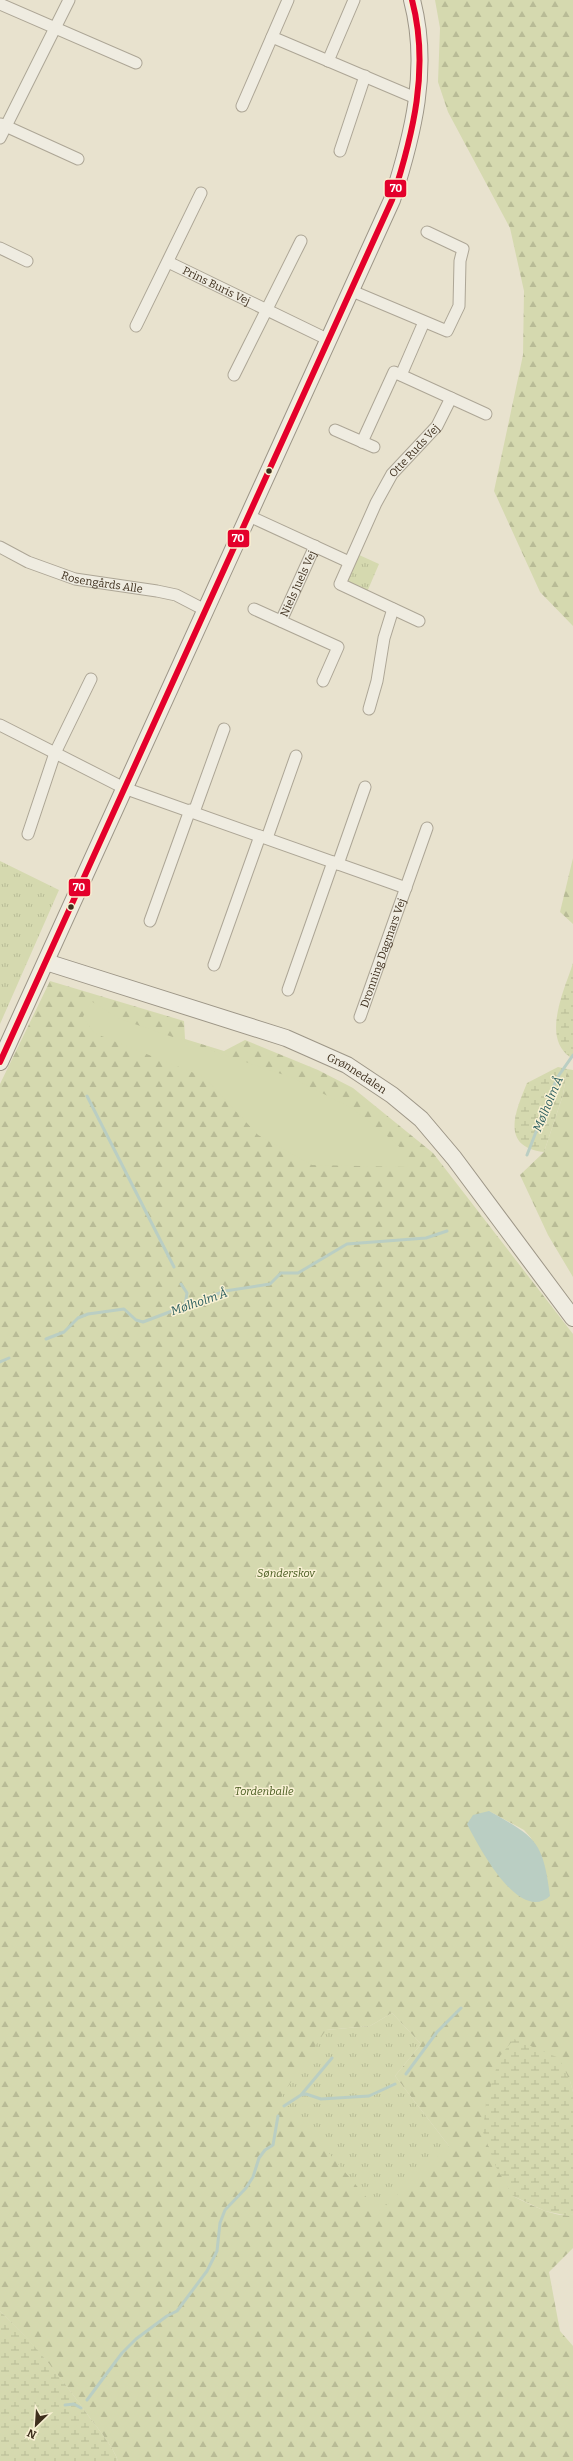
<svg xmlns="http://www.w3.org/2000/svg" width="573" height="2461" viewBox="0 0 573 2461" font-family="Bitter,serif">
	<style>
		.forest { fill: url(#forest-firs); fill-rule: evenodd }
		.wetland { fill: url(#wetland-marsh) }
		.park { fill: url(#park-tufts) }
		.pitch { fill: #d5d9af }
		.water { fill: #bacec3 }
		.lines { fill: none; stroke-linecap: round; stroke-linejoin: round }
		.stream { stroke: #bacec3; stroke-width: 3 }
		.street-casing { stroke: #ada696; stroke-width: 13 }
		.secondary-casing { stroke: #9d9687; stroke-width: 18 }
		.street { stroke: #efece1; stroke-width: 11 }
		.secondary { stroke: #efece1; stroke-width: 16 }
		.bus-1-casing { stroke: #f9f1d4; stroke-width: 9 }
		.bus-1 { stroke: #e4002b; stroke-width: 6 }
		.bus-dot { fill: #3e2f1d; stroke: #f9f1d4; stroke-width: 1.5 }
		.labels { text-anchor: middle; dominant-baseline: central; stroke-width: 3; stroke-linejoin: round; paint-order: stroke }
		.street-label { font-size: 11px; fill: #3e2f1d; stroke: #f9f1d4 }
		.park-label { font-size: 11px; font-style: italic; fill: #495c21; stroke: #f9f1d4 }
		.water-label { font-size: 12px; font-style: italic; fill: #2b5e5f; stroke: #f9f1d4 }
		.line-badge { stroke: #f9f1d4; stroke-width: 1.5 }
		.badge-label { font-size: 11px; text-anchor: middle; font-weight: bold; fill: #fff }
	</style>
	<defs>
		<pattern id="forest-firs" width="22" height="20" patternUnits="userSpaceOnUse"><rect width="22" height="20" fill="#d5d9af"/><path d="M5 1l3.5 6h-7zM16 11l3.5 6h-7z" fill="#b8bb96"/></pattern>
		<pattern id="wetland-marsh" width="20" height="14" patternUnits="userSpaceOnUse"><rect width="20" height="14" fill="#d5d9af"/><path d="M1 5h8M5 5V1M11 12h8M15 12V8" fill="none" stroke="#b8bb96"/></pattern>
		<pattern id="park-tufts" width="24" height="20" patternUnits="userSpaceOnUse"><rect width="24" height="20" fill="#d5d9af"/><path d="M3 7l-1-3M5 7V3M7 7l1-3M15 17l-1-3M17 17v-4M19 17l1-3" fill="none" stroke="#b8bb96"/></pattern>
	</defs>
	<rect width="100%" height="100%" fill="#e8e2ce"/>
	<path class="forest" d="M435,0H573V626L540,592L494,491L523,355L524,291L510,228L448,112L438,82L440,28Z
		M573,858V924L560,912Z
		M50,981L184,1021L185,1039L224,1051L245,1040L318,1070L353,1088L433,1153L573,1334V2092L570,2081L513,2196C527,2203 558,2220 573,2214V2248L549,2272L560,2331L573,2346V2461H118C113,2447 102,2434 93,2422C65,2383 35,2344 0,2311V1084ZM489,1811L524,1830L532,1839ZM392,2013L421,2044L395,2076L449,2146L326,2030L370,2026Z
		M567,1069L573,1070V1277L548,1235L520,1175L544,1152L563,1095Z"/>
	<path class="wetland" d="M573,963V1055L570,1057C541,1037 565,989 573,963Z
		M558,1067L567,1069L563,1095L544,1152C500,1147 515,1112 527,1083Z
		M514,2039L559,2058L570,2081L573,2092V2214L569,2216L545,2211L513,2196L496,2167L483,2132L486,2102L500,2056Z
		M0,2311C36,2344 65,2383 93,2422C102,2434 113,2447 118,2461H0Z"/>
	<path class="park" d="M357,554L379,564L367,592L348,581L347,576Z
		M0,861L59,890L0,1024Z
		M392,2013L421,2044L395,2076L449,2146L379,2212L281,2097L326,2030L370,2026Z"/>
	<path class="pitch" d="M91,1001L120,1019L293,1078L353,1109L397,1144L406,1156L408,1167L312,1165L258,1135L204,1077L94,1033L83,1017Z"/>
	<path class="water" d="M489,1811C536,1837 543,1841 550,1896C519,1924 479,1847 467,1824L473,1815Z"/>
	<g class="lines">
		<path class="stream" d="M87,1096L174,1267
			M527,1155L557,1078L573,1055
			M181,1284L187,1293L185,1305
			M46,1339L64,1332L78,1318L88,1314L124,1309L136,1320L143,1322L225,1291L270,1284L281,1273H298L347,1244L426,1238L447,1231
			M0,1362L9,1358
			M406,2074L437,2032L461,2008
			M301,2095L332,2058
			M284,2106L301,2095L306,2094L321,2099L369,2096L395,2084
			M87,2400L122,2353L136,2339L167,2316L177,2311L207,2271L217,2251L220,2223L225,2210L246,2188L253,2177L259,2158L265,2150L273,2145L278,2116
			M65,2405L74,2404L81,2408"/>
		<g class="street-casing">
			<g id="street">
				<path d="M0,4L136,63"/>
				<path d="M272,37L418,99"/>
				<path d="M328,61L354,0"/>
				<path d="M242,106L288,0"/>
				<path d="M1,124L78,159"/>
				<path d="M0,138L69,0"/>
				<path d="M340,151L365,76"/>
				<path d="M0,248L27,261"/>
				<path id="s1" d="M168,262L329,340"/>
				<path d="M352,291L447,331L459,306L460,261L463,249L427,232"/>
				<path d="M136,326L201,193"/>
				<path d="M234,375L301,241"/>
				<path d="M401,375L424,322"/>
				<path d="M335,430L374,447"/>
				<path d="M362,442L394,372L486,414"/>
				<path d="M249,516L349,562"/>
				<path id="s2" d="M0,547L28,562L75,579L157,591L176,595L205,610"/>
				<path d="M254,609L338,647L323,681"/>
				<path id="s3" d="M281,621L315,546"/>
				<path id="s4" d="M419,621L340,584L376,503L392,474L437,426L451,398"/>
				<path d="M369,709L377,681L384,638L393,609"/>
				<path d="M0,725L124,788L406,888"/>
				<path d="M194,812L224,729"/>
				<path d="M28,834L55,753L91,679"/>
				<path d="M267,838L296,756"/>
				<path d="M338,864L365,787"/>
				<path d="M150,921L190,810"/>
				<path d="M214,965L260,836"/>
				<path d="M288,990L333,862"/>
				<path id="s5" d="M360,1017L427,828"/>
			</g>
		</g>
		<g class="secondary-casing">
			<g id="secondary">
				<path id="s6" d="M46,962L286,1038L347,1065L392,1095L421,1119L454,1158L573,1318"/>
				<path d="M0,1062L392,200C413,135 430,68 412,0"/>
			</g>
		</g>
		<use href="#street" class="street"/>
		<use href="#secondary" class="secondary"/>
		<g class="bus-1-casing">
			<path id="bus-1" d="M0,1062L392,200C413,135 430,68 412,0"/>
		</g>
		<use href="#bus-1" class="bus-1"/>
	</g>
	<g class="bus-dot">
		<circle cx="269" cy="471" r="3.5"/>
		<circle cx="71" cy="907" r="3.5"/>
	</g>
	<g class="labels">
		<g class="street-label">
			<text stroke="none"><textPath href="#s1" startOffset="54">Prins Buris Vej</textPath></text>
			<text stroke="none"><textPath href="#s4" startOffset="241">Otte Ruds Vej</textPath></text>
			<text stroke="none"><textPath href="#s2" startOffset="109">Rosengårds Alle</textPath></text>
			<text stroke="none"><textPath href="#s3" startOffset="41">Niels Juels Vej</textPath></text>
			<text stroke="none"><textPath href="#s5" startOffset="68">Dronning Dagmars Vej</textPath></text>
			<text stroke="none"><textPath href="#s6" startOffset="331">Grønnedalen</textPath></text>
		</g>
		<g class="park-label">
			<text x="286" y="1573">Sønderskov</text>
			<text x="264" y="1791">Tordenballe</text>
		</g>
		<g class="water-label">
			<text transform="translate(548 1104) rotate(-67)">Mølholm Å</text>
			<text transform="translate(199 1302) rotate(-19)">Mølholm Å</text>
		</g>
	</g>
	<g class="line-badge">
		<rect x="384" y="179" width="23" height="19" rx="4" fill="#e4002b"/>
		<rect x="227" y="529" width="23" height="19" rx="4" fill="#e4002b"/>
		<rect x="68" y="878" width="23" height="19" rx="4" fill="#e4002b"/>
	</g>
	<g class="badge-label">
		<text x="396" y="192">70</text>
		<text x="238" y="542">70</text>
		<text x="79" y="891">70</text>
	</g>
	<g transform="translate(36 2425) rotate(205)" stroke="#f9f1d4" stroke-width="3" paint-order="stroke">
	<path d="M0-3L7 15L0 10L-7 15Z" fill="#3e2f1d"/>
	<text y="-6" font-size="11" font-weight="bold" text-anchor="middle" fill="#3e2f1d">N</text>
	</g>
</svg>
